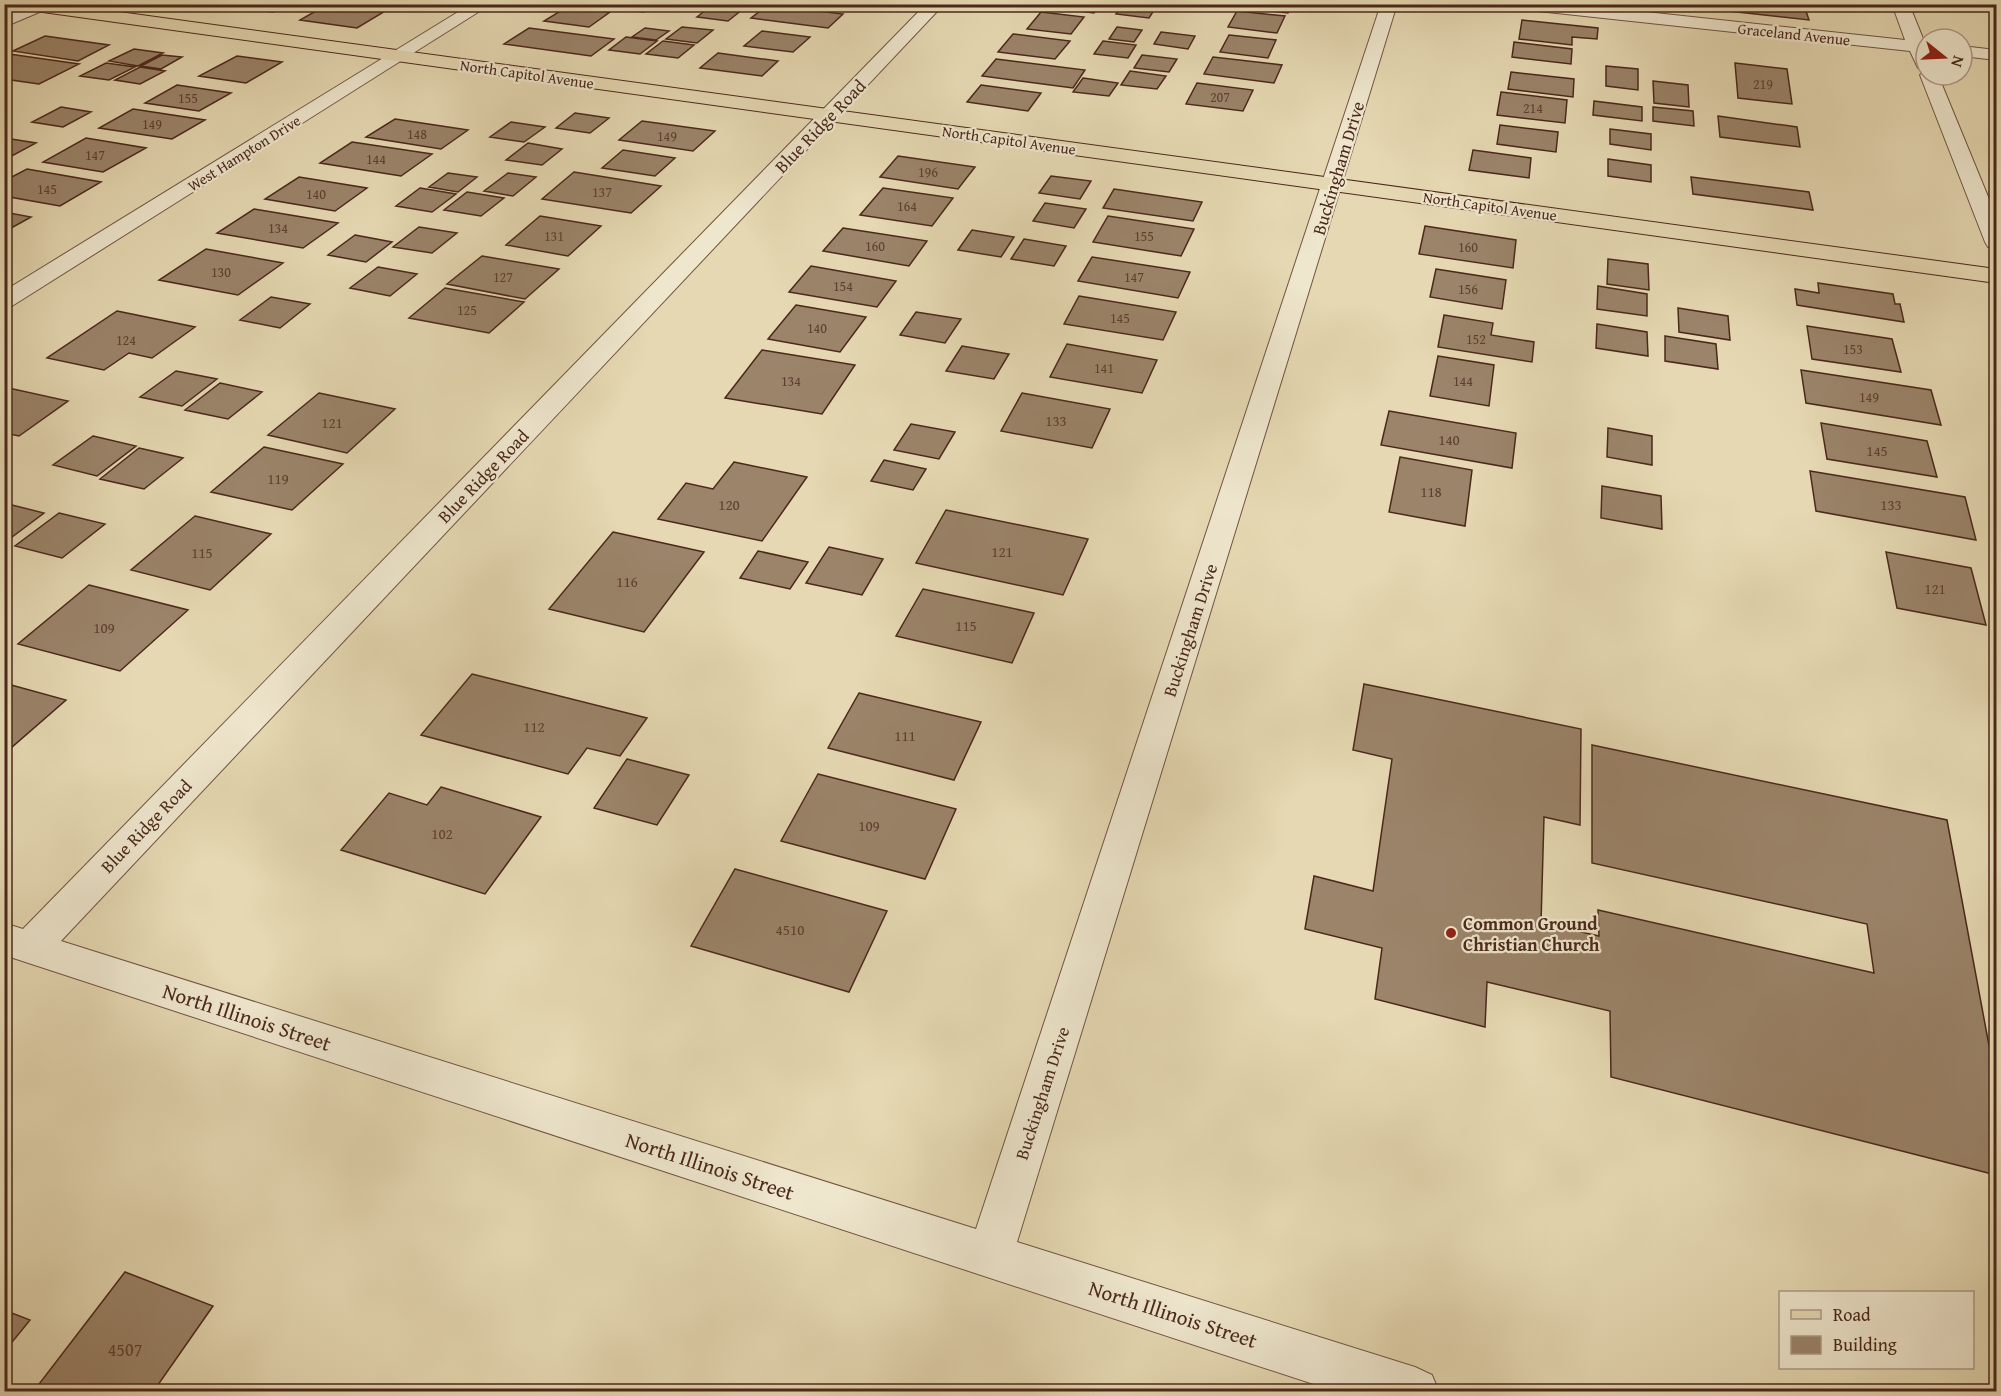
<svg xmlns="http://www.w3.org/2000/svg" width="2001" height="1396" viewBox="0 0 2001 1396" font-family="'Gentium Book Plus',serif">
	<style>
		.building { fill: #9b846a; stroke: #4b281b; stroke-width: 1.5 }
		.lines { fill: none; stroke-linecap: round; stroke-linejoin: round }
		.minor-casing { stroke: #725441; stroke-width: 2 }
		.major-casing { stroke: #4b281b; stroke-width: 2 }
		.minor { fill: #eee6cd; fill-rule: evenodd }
		.major { fill: #e5d8b2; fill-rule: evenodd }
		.poi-dot { fill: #8f2418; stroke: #eee6cd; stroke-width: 2 }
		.labels { text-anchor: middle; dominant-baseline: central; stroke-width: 4.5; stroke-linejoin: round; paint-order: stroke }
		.far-number-label { font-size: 14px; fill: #5f3f2f }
		.far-street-label { font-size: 15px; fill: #4b281b; stroke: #eee6cd }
		.number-label { font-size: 15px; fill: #5f3f2f }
		.street-label { font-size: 18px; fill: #4b281b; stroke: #eee6cd }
		.poi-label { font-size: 18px; font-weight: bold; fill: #4b281b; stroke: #eee6cd; text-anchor: start }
		.near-number-label { font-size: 18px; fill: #5f3f2f }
		.near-street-label { font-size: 21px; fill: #4b281b; stroke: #eee6cd }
	</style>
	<rect width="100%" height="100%" fill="#e5d8b2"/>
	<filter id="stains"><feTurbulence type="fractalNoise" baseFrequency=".00333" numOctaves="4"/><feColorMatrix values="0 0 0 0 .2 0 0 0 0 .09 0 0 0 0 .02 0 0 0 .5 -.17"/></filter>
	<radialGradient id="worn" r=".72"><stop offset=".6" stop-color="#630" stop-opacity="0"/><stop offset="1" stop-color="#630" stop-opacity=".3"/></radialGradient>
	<path class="building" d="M254,4H288L273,12L246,9Z
		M328,4H344L387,10L357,28L300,20Z
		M584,4H655L644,12Z
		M1042,4H1100L1094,13L1040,6Z
		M1123,4H1138L1156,7L1149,18L1116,14Z
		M1238,4H1292L1288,13L1236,7Z
		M1701,4H1793L1794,10L1806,11L1809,20L1701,8Z
		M712,5L743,9L728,21L697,17Z
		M768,5L843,14L828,28L751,18Z
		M567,7L610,12L589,27L544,21Z
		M1237,11L1285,16L1277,33L1228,27Z
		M1041,12L1084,17L1071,34L1027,29Z
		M1522,20L1598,28L1597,39L1572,37V45L1519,39Z
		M682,27L713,30L697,43L666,39Z
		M1117,27L1142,30L1134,42L1109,39Z
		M529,28L614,39L591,56L504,44Z
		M645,28L669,31L656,40L632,37Z
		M762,31L810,37L793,52L744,46Z
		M1161,32L1195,36L1188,49L1154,44Z
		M1013,34L1070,41L1055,59L998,52Z
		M1229,35L1276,40L1268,58L1220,52Z
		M45,36L109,45L78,61L13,51Z
		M626,37L657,41L640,54L609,50Z
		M663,41L694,45L678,58L646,54Z
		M1103,41L1136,45L1128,58L1094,54Z
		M1514,42L1572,49L1571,64L1512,57Z
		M134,49L163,53L138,66L109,61Z
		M718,53L778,61L762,76L700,68Z
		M9,54L79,64L39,84L4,79V56Z
		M162,55L182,57L161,69L141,66Z
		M1142,55L1177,59L1169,72L1134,68Z
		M237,56L282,62L246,83L199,76Z
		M1213,57L1282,65L1274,83L1204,74Z
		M996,59L1085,70L1073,88L982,76Z
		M106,63L135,67L109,80L80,76Z
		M1735,63L1787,69L1792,104L1738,98Z
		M1606,66L1638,69V90L1606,86Z
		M140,67L165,71L140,84L115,80Z
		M1130,71L1166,76L1157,89L1121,85Z
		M1511,72L1574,79L1573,97L1508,89Z
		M1083,78L1118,83L1109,96L1073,92Z
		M1653,81L1688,85L1689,107L1654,103Z
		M1197,83L1253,90L1243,111L1186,104Z
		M177,85L231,93L199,111L145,103Z
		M981,85L1041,93L1028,111L967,102Z
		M1501,92L1567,100L1565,123L1497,115Z
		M1594,101L1642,107V121L1593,115Z
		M61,107L91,112L63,127L32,122Z
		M1653,107L1693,111L1694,126L1653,121Z
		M133,109L205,120L172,139L99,128Z
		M575,113L609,118L590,133L556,128Z
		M1718,116L1797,127L1800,147L1720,137Z
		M395,119L468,130L441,149L366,137Z
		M642,121L715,131L693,151L619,140Z
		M511,122L545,127L524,142L490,137Z
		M1500,125L1558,132L1556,152L1497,144Z
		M1610,129L1651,134V150L1610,144Z
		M4,138H5L36,143L6,159Z
		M86,138L146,148L103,172L43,162Z
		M352,142L432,154L401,176L320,163Z
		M528,143L562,149L542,165L506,160Z
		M623,150L675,158L655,176L602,168Z
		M1473,150L1531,158L1529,178L1469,170Z
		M898,156L975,167L958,189L880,177Z
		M1608,159L1651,165V182L1608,176Z
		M27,169L101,182L60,206L4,196V181Z
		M574,172L661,186L631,213L542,199Z
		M448,173L477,177L458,192L429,187Z
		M508,173L536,177L513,196L484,191Z
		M1051,176L1091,181L1080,199L1039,193Z
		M299,177L367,188L335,211L265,199Z
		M1691,177L1809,192L1813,210L1693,194Z
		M420,188L456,194L432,212L396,206Z
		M883,188L953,198L932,226L860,215Z
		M1114,189L1202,202L1193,221L1103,208Z
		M467,192L504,198L481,216L444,210Z
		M1045,203L1086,209L1074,228L1033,221Z
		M254,209L338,223L303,248L217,233Z
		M4,212L31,217L4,232Z
		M540,216L601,226L568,256L506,245Z
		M1108,216L1194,229L1181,256L1093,242Z
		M1425,226L1516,240L1513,268L1419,254Z
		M419,227L457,233L432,253L393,247Z
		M843,228L927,241L909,266L823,251Z
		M972,230L1014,237L1001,257L958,250Z
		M355,235L392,242L366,262L328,255Z
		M1024,239L1066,246L1054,266L1011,259Z
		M206,249L283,263L238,295L159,280Z
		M482,256L559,269L525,299L447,284Z
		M1092,257L1190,272L1178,298L1078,281Z
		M1608,259L1648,264L1649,290L1607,284Z
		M811,266L896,281L877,307L789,292Z
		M378,267L417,274L390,296L350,288Z
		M1436,269L1506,280L1502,309L1430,297Z
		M1818,283L1893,294L1895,304H1900L1904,322L1797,305L1795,289L1819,293Z
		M1598,286L1647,294V316L1597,309Z
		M445,288L524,302L489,333L409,318Z
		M1079,296L1176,312L1163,340L1064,324Z
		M271,297L310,304L280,328L240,320Z
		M796,305L866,317L840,352L768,339Z
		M1678,308L1728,316L1730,340L1679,332Z
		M117,311L195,327L152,358L129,353L104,370L47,358Z
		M916,312L961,319L945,343L900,335Z
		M1444,315L1493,323L1491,335L1534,342L1532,362L1438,347Z
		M1597,324L1647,332L1648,356L1596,348Z
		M1807,326L1892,339L1901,372L1812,359Z
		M1665,336L1716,344L1718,369L1665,361Z
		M1067,344L1157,360L1142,393L1050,377Z
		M962,346L1009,354L994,379L946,371Z
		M762,350L855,365L822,414L725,398Z
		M1438,356L1494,365L1489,406L1430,396Z
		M1801,370L1931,390L1941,425L1806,403Z
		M176,371L217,379L182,406L140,397Z
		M220,383L262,392L228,419L185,410Z
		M4,387L68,401L19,436L4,433Z
		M319,393L395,409L347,453L268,435Z
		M1022,393L1110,409L1092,448L1001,431Z
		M1389,411L1516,433L1512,468L1381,445Z
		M1821,423L1927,441L1937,477L1827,459Z
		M911,424L955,432L939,459L894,450Z
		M1608,428L1652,436V465L1607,457Z
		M93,436L136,446L97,476L53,465Z
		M264,447L343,464L292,510L211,492Z
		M139,448L183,458L144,489L100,479Z
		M1400,457L1472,470L1465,526L1389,512Z
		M884,460L926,469L913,490L871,481Z
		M734,462L807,477L762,541L658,519L686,483L713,489Z
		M1810,471L1965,497L1976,540L1816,511Z
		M1602,486L1661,496L1662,529L1601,518Z
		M4,503L44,513L4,543Z
		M946,510L1088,539L1063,595L916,563Z
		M59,513L105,524L62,558L15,546Z
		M195,516L271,534L210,590L131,570Z
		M613,532L704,552L644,632L549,609Z
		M829,547L883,559L862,595L806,583Z
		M758,551L808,562L790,589L740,578Z
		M1886,552L1971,568L1986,625L1897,608Z
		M89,585L188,610L120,671L18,644Z
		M923,589L1034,613L1012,663L896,636Z
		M472,674L647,718L620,756L587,748L568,774L421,735Z
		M4,683L66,700L4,754Z
		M1364,684L1581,729L1580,825L1544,817L1541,923L1599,936L1598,910L1874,973L1867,924L1592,863V745L1947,820L1996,1083V1175L1611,1077L1610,1011L1487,982L1485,1027L1375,999L1382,948L1305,929L1314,876L1373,891L1392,759L1353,750Z
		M859,693L981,722L954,780L828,748Z
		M627,759L689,775L657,825L594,808Z
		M818,774L956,809L925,879L781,841Z
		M441,787L541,817L485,894L341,850L389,793L427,805Z
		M735,869L887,911L849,992L691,946Z
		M125,1272L213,1306L153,1392H33Z
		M4,1310L30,1320L4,1352Z"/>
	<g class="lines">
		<g class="minor-casing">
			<path id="minor" d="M28,4H51L49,8L4,27V15Z
				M471,4H491L12,306L4,308V291Z
				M926,4H944L61,941L976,1229L1381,4H1397L1017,1242L1415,1367L1432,1375L1439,1392H1338L4,955V923L23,929Z
				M1512,4H1572L1905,40L1892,4H1909L1924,41L1926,42V69L1918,68L1910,51L1520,9Z
				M1962,46L1996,50V60L1962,56Z
				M1926,70V75H1938L1996,216V249L1988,247L1985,242L1920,75Z"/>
		</g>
		<g class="major-casing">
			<path id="major" d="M13,4H61L1996,269V283L21,9Z"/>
		</g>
		<use href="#minor" class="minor"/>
		<use href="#major" class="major"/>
	</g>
	<circle class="poi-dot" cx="1451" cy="933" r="6"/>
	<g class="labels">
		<g class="far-number-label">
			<text x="1763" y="84">219</text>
			<text x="1220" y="97">207</text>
			<text x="188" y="98">155</text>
			<text x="1533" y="108">214</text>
			<text x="152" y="124">149</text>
			<text x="417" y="134">148</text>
			<text x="667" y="136">149</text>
			<text x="95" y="155">147</text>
			<text x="376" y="159">144</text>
			<text x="928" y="172">196</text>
			<text x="47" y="189">145</text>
			<text x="602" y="192">137</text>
			<text x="316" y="194">140</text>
			<text x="907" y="206">164</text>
			<text x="278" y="228">134</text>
			<text x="554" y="236">131</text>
			<text x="1144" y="236">155</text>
			<text x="875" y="246">160</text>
			<text x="1468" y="247">160</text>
			<text x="221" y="272">130</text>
			<text x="503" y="277">127</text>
			<text x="1134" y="277">147</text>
			<text x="843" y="286">154</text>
			<text x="1468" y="289">156</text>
			<text x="467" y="310">125</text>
			<text x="1120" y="318">145</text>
			<text x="817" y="328">140</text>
			<text x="1476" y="339">152</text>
			<text x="126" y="340">124</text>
			<text x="1853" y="349">153</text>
			<text x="1104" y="368">141</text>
			<text x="791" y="381">134</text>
			<text x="1463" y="381">144</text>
			<text x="1869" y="397">149</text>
		</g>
		<g class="far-street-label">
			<text transform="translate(1794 34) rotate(6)">Graceland Avenue</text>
			<text transform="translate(527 74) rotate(8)">North Capitol Avenue</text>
			<text transform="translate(1009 140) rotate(8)">North Capitol Avenue</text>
			<text transform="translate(244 153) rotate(-32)">West Hampton Drive</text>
			<text transform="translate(1490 206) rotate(8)">North Capitol Avenue</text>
		</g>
		<g class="number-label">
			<text x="1056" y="420">133</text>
			<text x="332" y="422">121</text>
			<text x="1449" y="439">140</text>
			<text x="1877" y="450">145</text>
			<text x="278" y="478">119</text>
			<text x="1431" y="491">118</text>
			<text x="729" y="504">120</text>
			<text x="1891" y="504">133</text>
			<text x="1002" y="551">121</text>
			<text x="202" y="552">115</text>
			<text x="627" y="581">116</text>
			<text x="1935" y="588">121</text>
			<text x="966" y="625">115</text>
			<text x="104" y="627">109</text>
			<text x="534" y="726">112</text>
			<text x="905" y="735">111</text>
			<text x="869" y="825">109</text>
			<text x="442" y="833">102</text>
			<text x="790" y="929">4510</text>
		</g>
		<g class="street-label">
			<text transform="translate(820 126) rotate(-46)">Blue Ridge Road</text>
			<text transform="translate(1338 168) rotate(-73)">Buckingham Drive</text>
			<text transform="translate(483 476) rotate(-46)">Blue Ridge Road</text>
			<text transform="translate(1190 630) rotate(-72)">Buckingham Drive</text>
			<text transform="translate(146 826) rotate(-46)">Blue Ridge Road</text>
			<text transform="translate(1042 1093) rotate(-72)">Buckingham Drive</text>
		</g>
		<g class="poi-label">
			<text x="1463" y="923">Common Ground<tspan x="1463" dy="21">Christian Church</tspan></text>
		</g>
		<g class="near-number-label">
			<text x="125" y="1349">4507</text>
		</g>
		<g class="near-street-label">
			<text transform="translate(247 1017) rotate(18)">North Illinois Street</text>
			<text transform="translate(710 1166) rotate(18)">North Illinois Street</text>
			<text transform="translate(1173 1314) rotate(18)">North Illinois Street</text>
		</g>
	</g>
	<rect width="2001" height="1396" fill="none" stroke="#e5d8b2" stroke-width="24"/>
	<rect x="6" y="6" width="1989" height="1384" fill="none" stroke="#4b281b" stroke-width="3"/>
	<rect x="12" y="12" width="1977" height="1372" fill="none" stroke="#4b281b" stroke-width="1.5"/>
	<rect x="1779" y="1291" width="195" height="78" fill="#eee6cd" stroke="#ad9a86" stroke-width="1.5"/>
	<rect x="1791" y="1310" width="30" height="9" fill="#e5d8b2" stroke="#ad9a86" stroke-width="1.5"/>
	<text x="1833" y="1321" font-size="18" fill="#4b281b">Road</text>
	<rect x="1791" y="1336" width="30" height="18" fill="#9b846a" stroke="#ad9a86" stroke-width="1.5"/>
	<text x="1833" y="1351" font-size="18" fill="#4b281b">Building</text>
	<g transform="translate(1944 57) rotate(108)"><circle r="28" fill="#eee6cd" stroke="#ad9a86" stroke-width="1.5"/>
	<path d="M0-4.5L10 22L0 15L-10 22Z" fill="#8f2418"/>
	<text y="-9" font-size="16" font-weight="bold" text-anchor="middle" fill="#4b281b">N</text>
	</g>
	<rect width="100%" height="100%" filter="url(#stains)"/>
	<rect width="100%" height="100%" fill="url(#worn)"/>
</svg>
